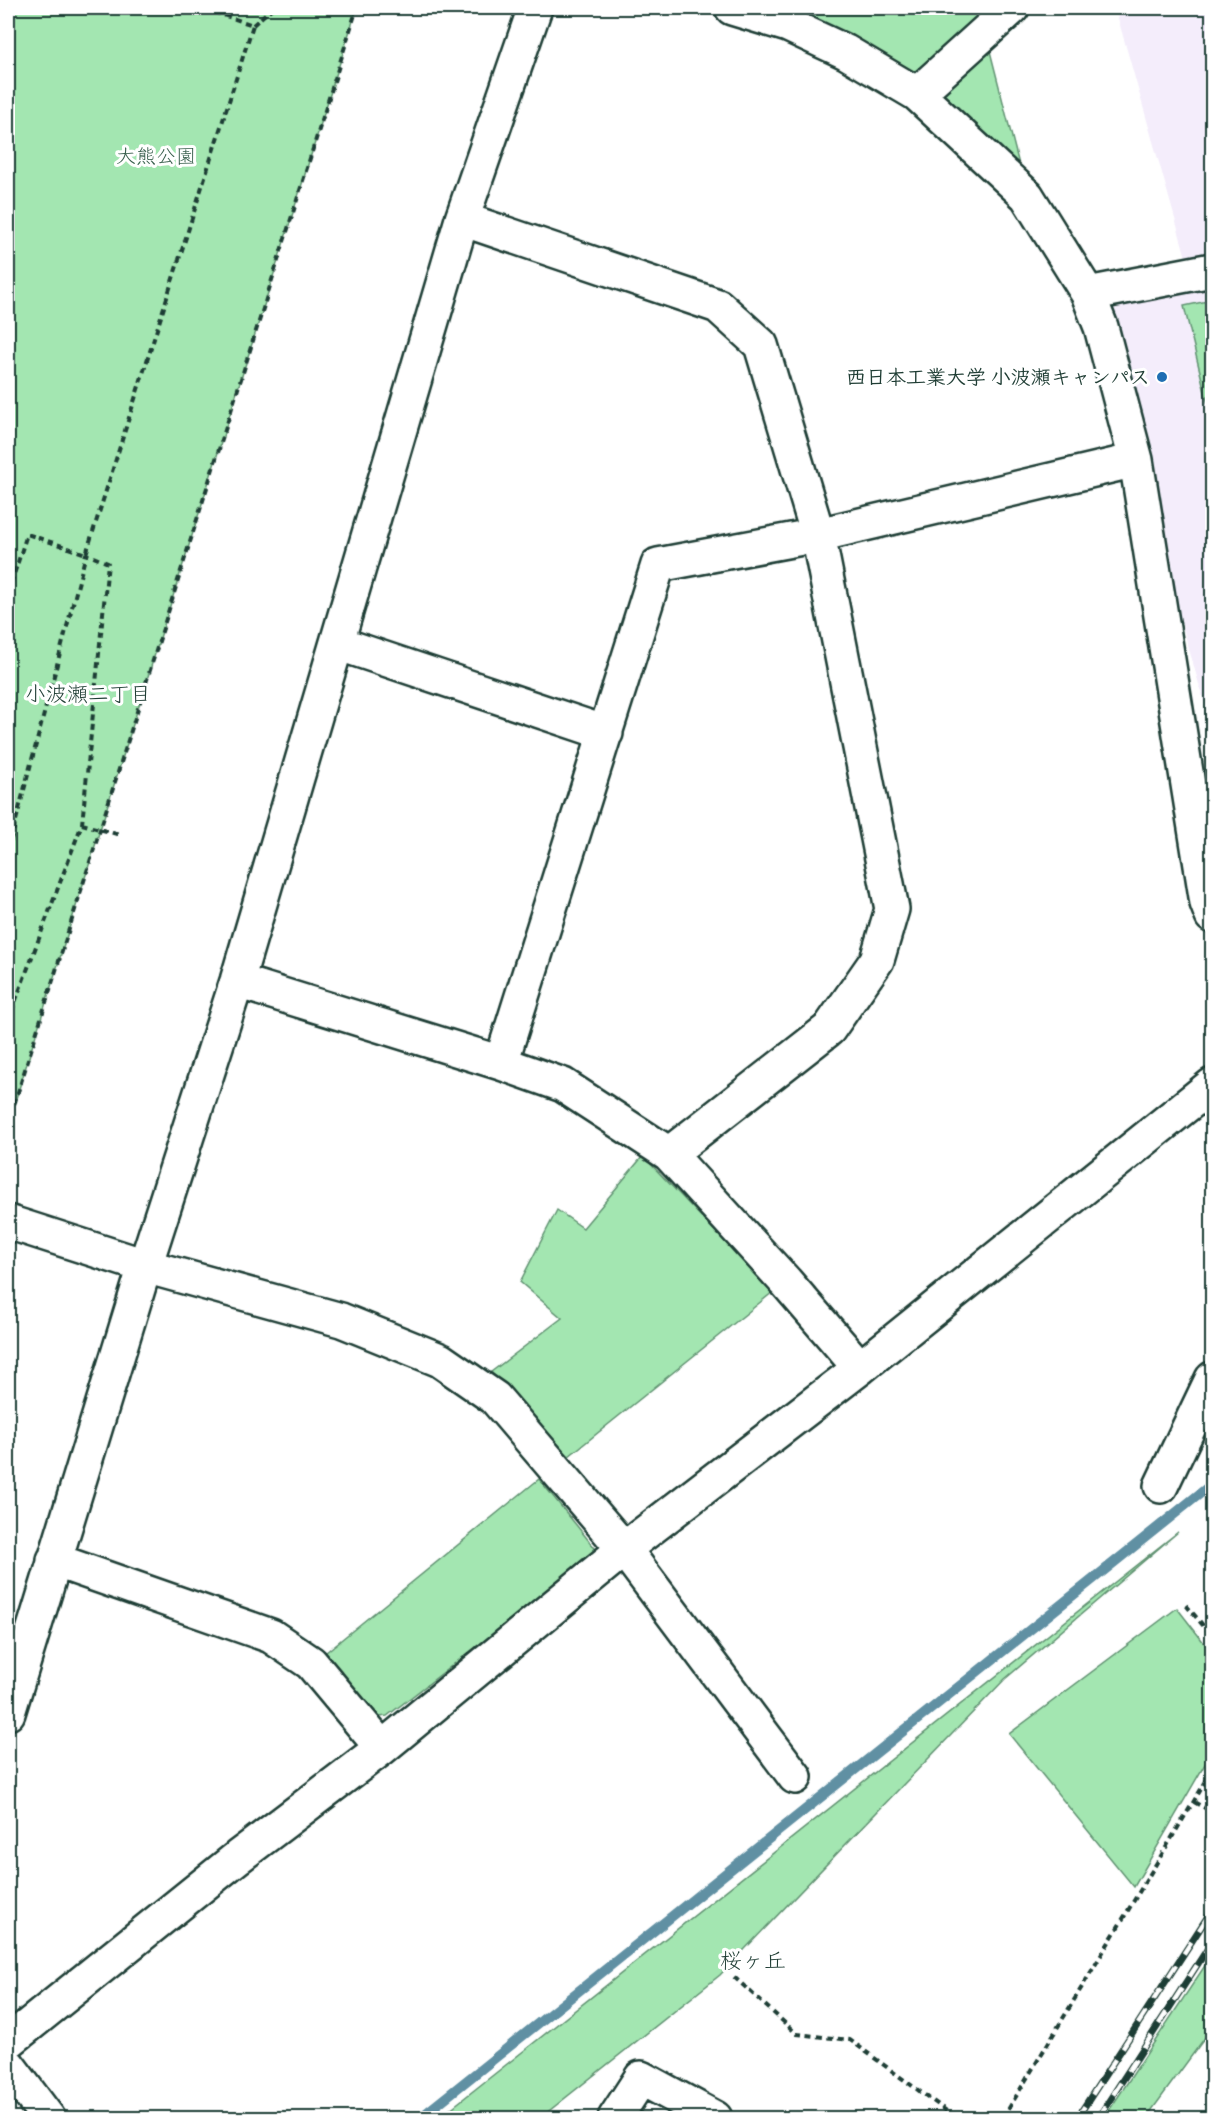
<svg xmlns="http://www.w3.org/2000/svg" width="1220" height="2126" font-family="'Gochi Hand','Klee One',sans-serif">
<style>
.built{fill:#f4edfb}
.green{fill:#a3e6b1;stroke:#619272;stroke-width:1.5}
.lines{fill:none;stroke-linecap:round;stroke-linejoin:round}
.stream{stroke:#6190a3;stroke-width:10}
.minor-casing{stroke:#1f3d34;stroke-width:38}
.path{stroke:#1f3d34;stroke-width:4;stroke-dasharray:6 4.5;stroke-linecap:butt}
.minor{stroke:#fff;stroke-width:33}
.rail-casing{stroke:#1f3d34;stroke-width:7}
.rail{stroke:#fff;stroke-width:4.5;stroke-dasharray:14;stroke-linecap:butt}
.poi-dot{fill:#1f6fb2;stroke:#fff;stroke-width:2}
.labels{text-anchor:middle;stroke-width:6;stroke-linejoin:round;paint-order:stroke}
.park-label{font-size:20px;fill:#395f4d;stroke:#fff}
.poi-label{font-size:20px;font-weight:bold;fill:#1f3d34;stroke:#fff;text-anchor:end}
.neighbourhood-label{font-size:21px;fill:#1f3d34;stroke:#fff}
.quarter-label{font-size:22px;fill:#1f3d34;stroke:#fff}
</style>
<rect width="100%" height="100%" fill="#fff"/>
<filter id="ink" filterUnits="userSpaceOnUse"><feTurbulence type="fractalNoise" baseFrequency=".0167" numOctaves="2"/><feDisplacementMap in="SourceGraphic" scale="12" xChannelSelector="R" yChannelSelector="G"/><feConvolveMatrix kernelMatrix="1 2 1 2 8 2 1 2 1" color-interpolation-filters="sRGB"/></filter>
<g filter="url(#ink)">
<path class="built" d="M 1115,8 L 1212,8 L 1212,730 L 1088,294 L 1191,275 Z"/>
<path class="green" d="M 8,8 L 357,8 L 8,1124 Z
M 807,8 L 979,8 L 1027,196 L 963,134 L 788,25 Z
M 1212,300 L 1212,421 L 1184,306 Z
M 643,1156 L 773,1292 L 569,1456 L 491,1372 L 562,1318 L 520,1282 L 557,1210 L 583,1228 Z
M 539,1479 L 598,1552 L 387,1716 L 372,1718 L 320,1657 Z
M 1178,1532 L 1005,1679 L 720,1975 L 540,2118 L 439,2118 Z
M 1177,1608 L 1212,1653 L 1212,1752 L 1134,1887 L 1009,1734 Z
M 1212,1955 L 1212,2028 L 1146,2118 L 1104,2118 Z"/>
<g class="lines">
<path class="stream" d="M 420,2118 L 1212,1484"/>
<g class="minor-casing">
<path id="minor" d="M 732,8 L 788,25 L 846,52 L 917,94 L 1027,196 L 1088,294 L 1101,327 L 1136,460 L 1207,903 L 1212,916
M 917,94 L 1012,8
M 462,219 L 718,306 L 761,345 L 818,535 L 892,909 L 877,960 L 829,1029 L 669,1154
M 1088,294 L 1212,270
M 337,643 L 606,733
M 237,981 L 501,1063 L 563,1085 L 669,1154 L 786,1282 L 860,1368
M 501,1063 L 658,565 L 818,535 L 1136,460
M 8,1222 L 145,1266 L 341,1320 L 440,1360 L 495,1398 L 624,1549 L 795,1777
M 1161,1486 L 1212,1379
M 54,1560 L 271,1636 L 311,1663 L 382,1748
M 8,1713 L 145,1266 L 237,981 L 462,219 L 535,8
M 8,2042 L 238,1857 L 382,1748 L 624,1549 L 860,1368 L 1212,1085
M 8,2065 L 48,2118
M 615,2118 L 641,2078 L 715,2118"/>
</g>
<path class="path" d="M 253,25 L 272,8
M 8,593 L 27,534 L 86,554 L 253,25 L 202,8
M 8,851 L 86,554 L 108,563 L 82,824
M 8,1021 L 82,824 L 120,835
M 8,1124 L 357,8
M 1186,1605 L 1212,1636
M 1194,1802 L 1212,1812
M 734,1977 L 797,2034 L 850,2040 L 956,2118
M 1003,2118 L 1212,1771"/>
<use href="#minor" class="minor"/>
<g class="rail-casing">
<path id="rail" d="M 1077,2118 L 1212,1910
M 1098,2118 L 1212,1942"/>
</g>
<use href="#rail" class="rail"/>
</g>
</g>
<circle class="poi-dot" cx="1162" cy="377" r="6"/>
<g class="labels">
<g class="park-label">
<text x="156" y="163">大熊公園</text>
</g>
<g class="poi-label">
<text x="1150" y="384">西日本工業大学 小波瀬キャンパス</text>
</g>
<g class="neighbourhood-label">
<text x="88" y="701">小波瀬二丁目</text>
</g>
<g class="quarter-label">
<text x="753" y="1968">桜ヶ丘</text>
</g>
</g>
<rect width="1220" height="2126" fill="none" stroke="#fff" stroke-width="30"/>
<rect x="15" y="15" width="1190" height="2096" fill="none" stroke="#1f3d34" stroke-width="2" filter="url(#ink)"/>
</svg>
